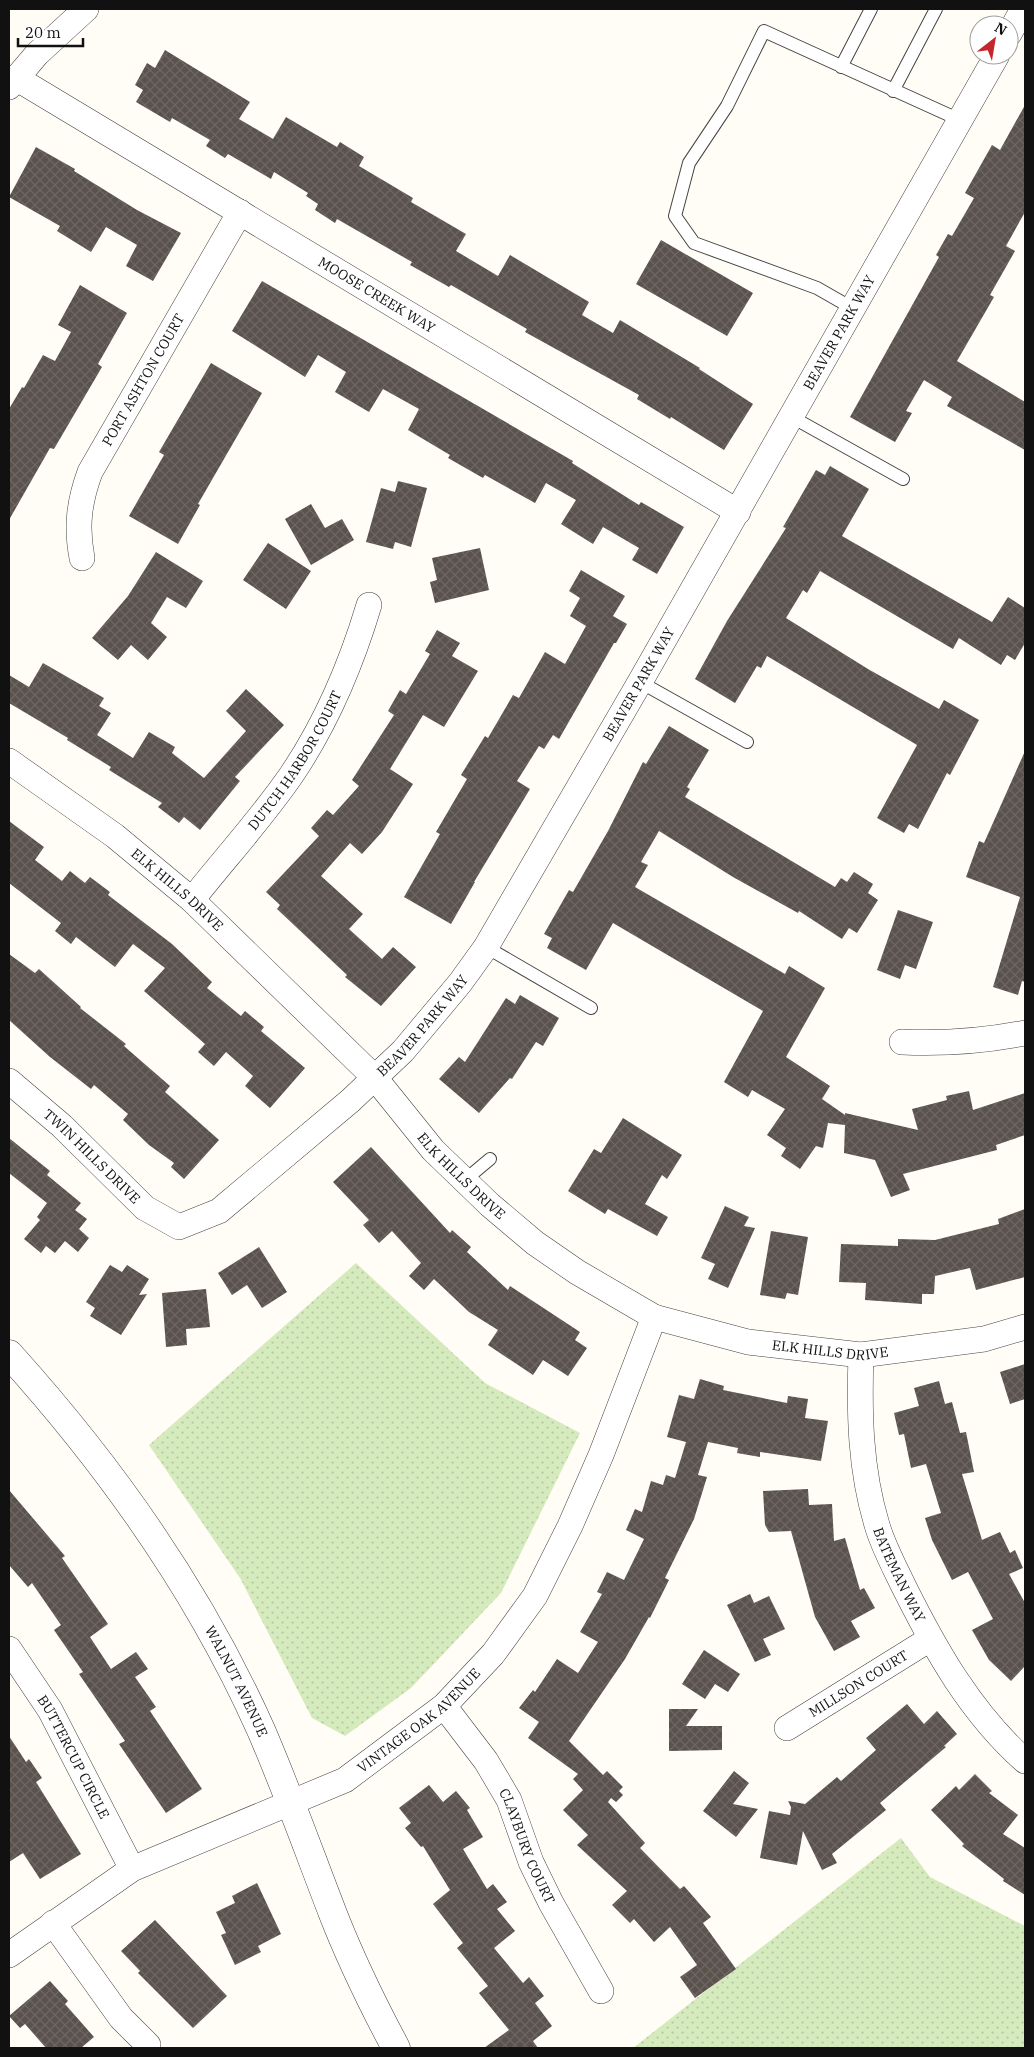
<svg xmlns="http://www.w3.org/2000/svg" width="1034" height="2057" font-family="'IBM Plex Serif',serif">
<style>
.grass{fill:url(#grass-dots)}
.building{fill:url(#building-cross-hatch)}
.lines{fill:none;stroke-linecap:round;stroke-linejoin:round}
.service-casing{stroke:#444;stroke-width:14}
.minor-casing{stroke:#444;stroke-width:26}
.tertiary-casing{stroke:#444;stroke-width:29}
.service{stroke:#fff;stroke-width:12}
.minor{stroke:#fff;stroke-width:25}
.tertiary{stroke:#fff;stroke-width:28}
.labels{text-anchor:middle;stroke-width:5;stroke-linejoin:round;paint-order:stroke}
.street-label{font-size:14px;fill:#111;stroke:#fff}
</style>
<defs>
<pattern id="grass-dots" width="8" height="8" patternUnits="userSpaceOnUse" patternTransform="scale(1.25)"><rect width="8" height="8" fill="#d5ebbd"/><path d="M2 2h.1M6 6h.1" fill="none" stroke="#b6c8a1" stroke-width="1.8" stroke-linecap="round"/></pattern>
<pattern id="building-cross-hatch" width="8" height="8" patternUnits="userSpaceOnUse" patternTransform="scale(1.25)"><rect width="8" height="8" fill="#5a524d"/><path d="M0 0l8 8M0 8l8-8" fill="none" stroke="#6d6662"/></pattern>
</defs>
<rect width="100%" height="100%" fill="#fffdf5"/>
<path class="grass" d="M 356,1263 L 485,1383 L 580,1433 L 501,1593 L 411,1688 L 345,1736 L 312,1718 L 240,1578 L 149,1445 Z
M 901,1838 L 930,1877 L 1025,1926 L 1025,2048 L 633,2048 Z"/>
<path class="building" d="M 165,50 L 250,102 L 239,119 L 273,139 L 286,117 L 337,147 L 340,142 L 364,157 L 359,166 L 413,198 L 411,202 L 466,234 L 456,251 L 498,276 L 510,255 L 589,302 L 582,315 L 613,333 L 620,320 L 700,368 L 699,369 L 753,404 L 724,450 L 671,417 L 670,419 L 637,399 L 639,395 L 525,332 L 527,329 L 451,285 L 449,287 L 410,265 L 412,262 L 337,219 L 335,223 L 315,210 L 318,204 L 306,196 L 308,193 L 274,172 L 271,179 L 228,154 L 225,158 L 206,146 L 210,140 L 172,118 L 170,122 L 136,102 L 143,90 L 135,85 L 147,63 L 155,68 Z
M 1025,105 L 1025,212 L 1006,246 L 1015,251 L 990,295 L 994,297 L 957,361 L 1025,402 L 1025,450 L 947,406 L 952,397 L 924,380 L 906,411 L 912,413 L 895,442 L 850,417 L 939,257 L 936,255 L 948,234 L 952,236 L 974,198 L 965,193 L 992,145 L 1000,150 Z
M 36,147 L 75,169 L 74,171 L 137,210 L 181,233 L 153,281 L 126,266 L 137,245 L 106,227 L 91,252 L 57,231 L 60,226 L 9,197 Z
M 661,240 L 753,293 L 727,336 L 636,284 Z
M 262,281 L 573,461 L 572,463 L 639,505 L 641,502 L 684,527 L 657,574 L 632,560 L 639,548 L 603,527 L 593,544 L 561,524 L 576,500 L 546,483 L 535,503 L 485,475 L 483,478 L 448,458 L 450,455 L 408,430 L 419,409 L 383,389 L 369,412 L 335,392 L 346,372 L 318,355 L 305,377 L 232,331 Z
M 80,285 L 127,313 L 98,364 L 102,367 L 54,449 L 50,448 L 9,520 L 9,409 L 22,387 L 24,388 L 43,355 L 55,361 L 71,332 L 58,325 Z
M 211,363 L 262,393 L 198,504 L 200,505 L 178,544 L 129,516 L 164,455 L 159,452 Z
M 830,466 L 869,489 L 842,536 L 992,622 L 1008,597 L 1025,608 L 1025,643 L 1015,660 L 1007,655 L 1001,665 L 959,638 L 953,649 L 820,571 L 807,593 L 803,590 L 786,618 L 868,669 L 939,709 L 944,700 L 979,720 L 950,775 L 947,773 L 918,829 L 909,824 L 904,833 L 877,818 L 917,745 L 767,656 L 761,668 L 757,666 L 735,703 L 695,679 L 727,621 L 786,528 L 783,527 L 816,470 L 825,475 Z
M 398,481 L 427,488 L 411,547 L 395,542 L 393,549 L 366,542 L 381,488 L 395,492 Z
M 311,504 L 325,528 L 342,519 L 354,540 L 311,565 L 285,519 Z
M 268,543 L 311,571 L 286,609 L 243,580 Z
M 480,548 L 489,590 L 435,603 L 430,582 L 437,580 L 432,558 Z
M 156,552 L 203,581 L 186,608 L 167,597 L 151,623 L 167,637 L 148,660 L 131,645 L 118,660 L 92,638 L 128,596 Z
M 581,570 L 625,596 L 613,616 L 627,624 L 616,643 L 614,643 L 559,739 L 553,735 L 544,749 L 539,746 L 517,781 L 530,789 L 474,882 L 475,882 L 451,924 L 404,897 L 440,834 L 436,832 L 467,779 L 461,775 L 485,736 L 488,738 L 513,695 L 519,698 L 545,652 L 565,664 L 586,626 L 570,616 L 580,598 L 569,591 Z
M 437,630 L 460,643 L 452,656 L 478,671 L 444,727 L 423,715 L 390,769 L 413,784 L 382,832 L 362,854 L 350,843 L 321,876 L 363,914 L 349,929 L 382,959 L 393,947 L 416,967 L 381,1006 L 345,977 L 347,975 L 277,909 L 280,905 L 266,892 L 319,836 L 311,828 L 327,810 L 333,815 L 359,786 L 352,780 L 394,715 L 388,711 L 400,690 L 406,694 L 430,654 L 425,651 Z
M 43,663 L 104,698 L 99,706 L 111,713 L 97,735 L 133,758 L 149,732 L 175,747 L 172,753 L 204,778 L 246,731 L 226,711 L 246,689 L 284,725 L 235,777 L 240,781 L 200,830 L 184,817 L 179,823 L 158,807 L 162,803 L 109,770 L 111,767 L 67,740 L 68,738 L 9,703 L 9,675 L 29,687 Z
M 669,726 L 709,750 L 687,787 L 690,789 L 685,797 L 835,887 L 841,878 L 847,882 L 854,872 L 873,884 L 868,893 L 878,900 L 857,933 L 849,928 L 842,939 L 799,911 L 798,913 L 733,877 L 659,831 L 641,862 L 648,865 L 635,887 L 785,974 L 789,966 L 825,988 L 786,1057 L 830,1086 L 822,1099 L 845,1115 L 845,1113 L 918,1130 L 912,1109 L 947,1100 L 946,1096 L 969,1091 L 973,1110 L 1025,1093 L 1025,1135 L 996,1145 L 997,1150 L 903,1174 L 910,1190 L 891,1197 L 875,1160 L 844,1153 L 845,1125 L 828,1123 L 823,1148 L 816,1146 L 800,1169 L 781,1156 L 786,1148 L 767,1135 L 785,1109 L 752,1090 L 748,1097 L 724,1082 L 763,1011 L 613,923 L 586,970 L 547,948 L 552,938 L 544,934 L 569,890 L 573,892 L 608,831 L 643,762 L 646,764 Z
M 1025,751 L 1025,982 L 1022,981 L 1018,995 L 993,987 L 1020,897 L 966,877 L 979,841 L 984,843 Z
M 9,821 L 44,847 L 35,860 L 62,881 L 70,871 L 85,883 L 90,877 L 110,892 L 108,895 L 172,944 L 212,982 L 207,988 L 241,1016 L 245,1011 L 264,1027 L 261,1031 L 305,1068 L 270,1108 L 245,1086 L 253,1076 L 226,1052 L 214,1066 L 198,1052 L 205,1044 L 144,991 L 165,968 L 133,944 L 115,967 L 76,937 L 71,944 L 55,931 L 61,923 L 9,883 Z
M 898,910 L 933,922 L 916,969 L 905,965 L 900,979 L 877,970 Z
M 9,954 L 35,973 L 39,969 L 81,1007 L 80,1008 L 126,1044 L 124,1046 L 170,1086 L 165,1092 L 219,1140 L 184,1179 L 171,1167 L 174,1163 L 149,1145 L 123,1120 L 128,1114 L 94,1085 L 91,1089 L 50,1057 L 9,1020 Z
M 520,995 L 559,1018 L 543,1046 L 536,1042 L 512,1079 L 510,1078 L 479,1113 L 439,1079 L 459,1057 L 465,1062 L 506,998 L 515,1004 Z
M 623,1118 L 682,1155 L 667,1179 L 662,1175 L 645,1204 L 668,1217 L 657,1236 L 608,1209 L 605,1214 L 568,1191 L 594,1149 L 601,1153 Z
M 9,1138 L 50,1171 L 47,1175 L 81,1203 L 75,1210 L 87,1219 L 79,1229 L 89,1238 L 78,1252 L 65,1241 L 55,1253 L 46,1246 L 41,1253 L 24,1239 L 40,1220 L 37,1217 L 47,1203 L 9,1173 Z
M 371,1147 L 450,1233 L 452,1230 L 471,1247 L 467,1252 L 508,1290 L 510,1286 L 580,1332 L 575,1340 L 587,1348 L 568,1376 L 543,1360 L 533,1375 L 488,1345 L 498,1330 L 469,1312 L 434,1279 L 424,1290 L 409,1276 L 421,1263 L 392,1231 L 379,1243 L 363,1225 L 369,1220 L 333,1182 Z
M 725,1206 L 749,1217 L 744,1226 L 755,1228 L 728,1288 L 708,1279 L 715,1264 L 701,1258 Z
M 1025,1209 L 1025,1277 L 976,1290 L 970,1268 L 935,1276 L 934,1294 L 922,1294 L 922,1304 L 865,1300 L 866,1283 L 839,1282 L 841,1244 L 898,1246 L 898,1239 L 935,1240 L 999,1224 L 998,1219 Z
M 771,1231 L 808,1237 L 798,1295 L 787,1293 L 785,1299 L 760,1295 Z
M 259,1247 L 287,1292 L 262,1308 L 247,1285 L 232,1295 L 218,1273 Z
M 110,1265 L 122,1272 L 127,1265 L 149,1279 L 139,1295 L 147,1294 L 121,1335 L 90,1316 L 95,1308 L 86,1302 Z
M 206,1289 L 210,1327 L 186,1329 L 187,1345 L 166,1347 L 162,1293 Z
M 1025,1364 L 1025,1399 L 1010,1404 L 1000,1372 Z
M 700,1379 L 724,1386 L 723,1390 L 787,1403 L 788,1396 L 808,1399 L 805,1418 L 828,1421 L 821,1461 L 760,1452 L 760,1457 L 737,1453 L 738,1448 L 708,1442 L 698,1475 L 707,1477 L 694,1519 L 665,1578 L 669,1580 L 650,1618 L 649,1617 L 625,1659 L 569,1741 L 603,1775 L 607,1771 L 623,1787 L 619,1791 L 623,1795 L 616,1802 L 611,1798 L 608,1802 L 645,1843 L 640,1848 L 680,1889 L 684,1886 L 711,1917 L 703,1923 L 736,1969 L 695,1998 L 680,1977 L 697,1965 L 670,1927 L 654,1942 L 634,1919 L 630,1923 L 612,1905 L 627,1891 L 577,1845 L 588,1835 L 563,1810 L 583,1790 L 573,1779 L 578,1774 L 528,1738 L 539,1722 L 519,1708 L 533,1690 L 535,1692 L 557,1659 L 578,1673 L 598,1642 L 580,1632 L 602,1594 L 597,1592 L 607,1572 L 624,1580 L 644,1539 L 626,1530 L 635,1509 L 642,1512 L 651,1481 L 663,1485 L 666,1475 L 675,1478 L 686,1442 L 667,1437 L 679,1395 L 694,1399 Z
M 939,1381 L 945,1404 L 952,1402 L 960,1433 L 966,1432 L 974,1472 L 962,1474 L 982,1540 L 1000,1532 L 1010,1553 L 1015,1550 L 1023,1568 L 1009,1574 L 1025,1603 L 1025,1666 L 1011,1681 L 989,1660 L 972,1630 L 993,1619 L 968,1572 L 952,1580 L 932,1540 L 925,1518 L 941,1513 L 926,1464 L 911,1468 L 904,1434 L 899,1435 L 894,1413 L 919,1406 L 914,1388 Z
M 808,1489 L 809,1505 L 832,1504 L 834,1541 L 845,1538 L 860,1590 L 864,1588 L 875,1608 L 851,1621 L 860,1637 L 834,1651 L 815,1617 L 791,1531 L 769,1532 L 765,1525 L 763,1491 Z
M 9,1490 L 65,1556 L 62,1558 L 108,1624 L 90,1637 L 111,1669 L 136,1652 L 148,1669 L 135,1677 L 156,1707 L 150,1711 L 202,1789 L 166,1813 L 119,1744 L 125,1741 L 79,1674 L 83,1672 L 54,1630 L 61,1625 L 32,1583 L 28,1587 L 9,1565 Z
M 750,1594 L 754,1603 L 769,1596 L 785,1629 L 763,1639 L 771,1655 L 755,1662 L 727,1605 Z
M 704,1650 L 740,1674 L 728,1692 L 715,1684 L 705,1699 L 682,1684 Z
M 907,1704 L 924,1724 L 937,1711 L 957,1734 L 944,1746 L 946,1747 L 880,1803 L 886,1810 L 832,1854 L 837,1863 L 822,1870 L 803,1831 L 797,1865 L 760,1858 L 769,1811 L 790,1815 L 791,1807 L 788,1801 L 805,1804 L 837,1777 L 841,1781 L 876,1750 L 866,1738 Z
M 669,1709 L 698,1709 L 686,1726 L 722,1726 L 722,1750 L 669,1751 Z
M 9,1736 L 26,1762 L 29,1759 L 42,1778 L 36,1782 L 81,1854 L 40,1879 L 23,1853 L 9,1862 Z
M 734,1771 L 749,1783 L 733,1804 L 758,1809 L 736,1837 L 703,1811 Z
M 975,1774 L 992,1791 L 989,1793 L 1018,1815 L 1003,1834 L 1025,1848 L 1025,1895 L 1003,1881 L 1004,1879 L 962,1846 L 964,1844 L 931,1810 L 956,1786 L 959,1790 Z
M 429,1785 L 443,1802 L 456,1791 L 470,1808 L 467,1810 L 483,1837 L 463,1849 L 487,1889 L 493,1884 L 507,1902 L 497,1909 L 515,1931 L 494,1948 L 523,1983 L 529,1977 L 544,1996 L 535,2003 L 552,2026 L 533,2041 L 538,2048 L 484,2048 L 509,2030 L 479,1993 L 488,1986 L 457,1948 L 463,1943 L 433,1904 L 450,1890 L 423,1846 L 421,1847 L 405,1828 L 411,1823 L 399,1808 Z
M 257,1883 L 281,1934 L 258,1946 L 261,1952 L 235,1965 L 221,1935 L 226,1933 L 216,1912 L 235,1903 L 232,1896 Z
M 155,1920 L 227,1996 L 193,2028 L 138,1973 L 140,1971 L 121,1951 Z
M 50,1981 L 68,2001 L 65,2004 L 94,2037 L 81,2048 L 46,2048 L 25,2024 L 20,2028 L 9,2016 Z"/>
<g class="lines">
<g class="service-casing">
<path id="service" d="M 841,67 L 871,9
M 893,91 L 936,9
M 852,308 L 817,288 L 694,243 L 675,216 L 689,163 L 727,106 L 764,31 L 960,120
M 790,416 L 903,479
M 640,682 L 747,742
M 486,947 L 591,1008
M 465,1180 L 490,1159"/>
</g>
<g class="minor-casing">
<g id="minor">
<path d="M 1009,34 L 1023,9"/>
<path id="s1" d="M 16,78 L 738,512"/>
<path d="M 9,87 L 37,54 L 86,9"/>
<path id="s2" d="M 82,558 C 76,527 79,502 90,472 L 240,212"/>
<path id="s3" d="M 9,761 L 115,836 L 192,900 L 375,1078 L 433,1150 L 490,1205 L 535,1243 L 577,1272 L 654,1317 L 748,1342 L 861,1355 L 984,1339 L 1025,1327"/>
<path id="s4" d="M 192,900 C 225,858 262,818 292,774 C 327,722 351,665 369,605"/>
<path d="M 902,1042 C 944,1044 984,1041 1025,1033"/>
<path id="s5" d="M 9,1081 L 62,1126 L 145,1208 L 179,1227 L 219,1211 L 350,1101 L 403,1051 L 460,983 L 486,947 L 640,682 L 997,55"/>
<path id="s6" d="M 861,1355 C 859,1413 860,1469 877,1525 C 883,1546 895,1568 904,1587 C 936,1651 971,1713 1025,1761"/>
<path id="s7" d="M 9,1649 L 50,1710 L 132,1869"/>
<path id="s8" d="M 444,1706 L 486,1761 L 509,1800 L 531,1862 L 551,1903 L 601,1991"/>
<path id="s9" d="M 787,1728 L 930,1639"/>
<path d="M 53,1923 L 121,2018 L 148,2045"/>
<path id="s10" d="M 9,1955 L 132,1869 L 345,1780 L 444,1706 L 493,1654 L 535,1596 L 570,1526 L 601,1455 L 654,1317"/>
</g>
</g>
<g class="tertiary-casing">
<g id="tertiary">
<path id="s11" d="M 9,1354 C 111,1467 199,1591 261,1730 C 287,1790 309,1852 333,1914 C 351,1960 373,2005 396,2048"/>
</g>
</g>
<use href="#service" class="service"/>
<use href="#minor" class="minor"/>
<use href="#tertiary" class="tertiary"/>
</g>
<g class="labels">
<g class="street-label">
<text dy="5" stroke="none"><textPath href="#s1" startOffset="421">MOOSE CREEK WAY</textPath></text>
<text dy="5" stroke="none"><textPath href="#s5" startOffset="1354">BEAVER PARK WAY</textPath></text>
<text dy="5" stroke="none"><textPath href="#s2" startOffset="194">PORT ASHTON COURT</textPath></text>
<text dy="5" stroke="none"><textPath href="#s5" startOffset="949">BEAVER PARK WAY</textPath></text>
<text dy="5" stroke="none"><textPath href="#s4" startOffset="174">DUTCH HARBOR COURT</textPath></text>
<text dy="5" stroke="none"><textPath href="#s3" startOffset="212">ELK HILLS DRIVE</textPath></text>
<text dy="5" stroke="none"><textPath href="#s5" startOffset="544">BEAVER PARK WAY</textPath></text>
<text dy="5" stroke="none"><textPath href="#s5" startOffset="112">TWIN HILLS DRIVE</textPath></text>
<text dy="5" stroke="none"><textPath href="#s3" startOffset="616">ELK HILLS DRIVE</textPath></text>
<text dy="5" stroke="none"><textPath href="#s3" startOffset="1036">ELK HILLS DRIVE</textPath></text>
<text dy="5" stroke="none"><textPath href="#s6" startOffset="226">BATEMAN WAY</textPath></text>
<text dy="5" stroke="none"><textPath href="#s11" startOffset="400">WALNUT AVENUE</textPath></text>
<text dy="5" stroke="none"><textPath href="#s9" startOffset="84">MILLSON COURT</textPath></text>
<text dy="5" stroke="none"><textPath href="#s10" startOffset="476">VINTAGE OAK AVENUE</textPath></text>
<text dy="5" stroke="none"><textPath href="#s7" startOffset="126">BUTTERCUP CIRCLE</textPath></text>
<text dy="5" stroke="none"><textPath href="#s8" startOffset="164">CLAYBURY COURT</textPath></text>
</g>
</g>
<rect width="1034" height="2057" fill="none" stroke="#111111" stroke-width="20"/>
<g transform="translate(994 40) rotate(31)"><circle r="24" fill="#ffffff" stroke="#a0a0a0"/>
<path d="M0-4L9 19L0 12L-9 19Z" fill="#c4262e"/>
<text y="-8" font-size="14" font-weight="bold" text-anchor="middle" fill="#111111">N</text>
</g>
<path d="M18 38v8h65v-8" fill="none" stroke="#111111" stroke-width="2.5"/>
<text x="25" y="38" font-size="15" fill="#111111" stroke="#ffffff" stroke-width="4" paint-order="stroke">20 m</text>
</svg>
